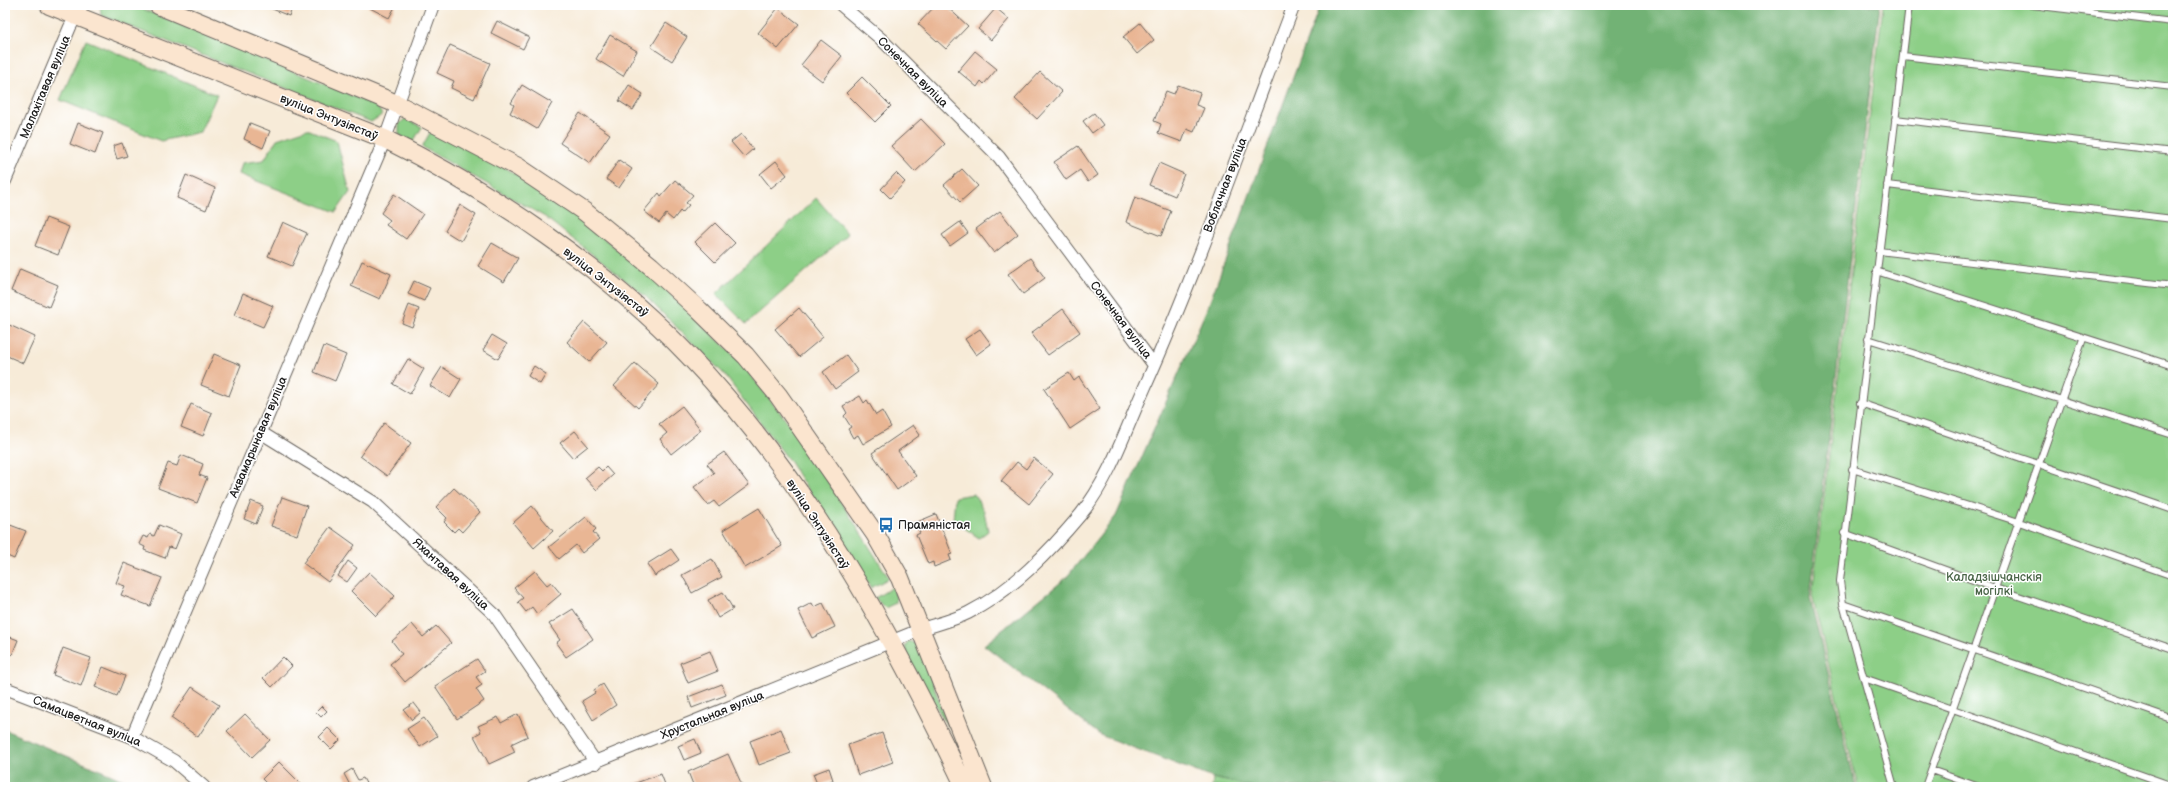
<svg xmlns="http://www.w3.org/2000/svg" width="2178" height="792" font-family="'Balsamiq Sans',sans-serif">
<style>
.green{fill:#8dcf87;stroke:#547652}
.forest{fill:#72b274;stroke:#476748}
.building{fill:#e9b694}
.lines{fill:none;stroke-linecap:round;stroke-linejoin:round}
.lane-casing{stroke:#69645e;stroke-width:8}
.street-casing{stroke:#69645e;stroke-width:14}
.secondary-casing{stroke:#69645e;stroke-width:20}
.lane{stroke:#fff;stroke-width:6}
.street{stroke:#fff;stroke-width:12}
.secondary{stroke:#fbe5cf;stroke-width:18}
.labels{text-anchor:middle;stroke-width:3;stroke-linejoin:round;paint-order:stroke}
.street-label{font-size:12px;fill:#1c1c1c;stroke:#fff}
.poi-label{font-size:12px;fill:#1c1c1c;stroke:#fff;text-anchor:start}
.park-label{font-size:12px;fill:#496447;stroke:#fff}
</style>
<rect width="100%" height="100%" fill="#fff"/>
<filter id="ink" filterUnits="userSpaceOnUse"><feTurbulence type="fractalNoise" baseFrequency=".025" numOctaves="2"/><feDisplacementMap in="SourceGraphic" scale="8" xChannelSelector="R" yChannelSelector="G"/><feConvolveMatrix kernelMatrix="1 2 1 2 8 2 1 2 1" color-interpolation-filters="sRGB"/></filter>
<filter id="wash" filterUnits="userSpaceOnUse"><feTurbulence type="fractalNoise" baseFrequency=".012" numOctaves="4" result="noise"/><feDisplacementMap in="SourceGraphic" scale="16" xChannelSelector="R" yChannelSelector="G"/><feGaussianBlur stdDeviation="0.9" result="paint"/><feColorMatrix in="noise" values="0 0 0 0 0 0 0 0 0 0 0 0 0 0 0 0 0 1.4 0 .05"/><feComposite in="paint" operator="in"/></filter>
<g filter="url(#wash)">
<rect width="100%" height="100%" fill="#f7ebd8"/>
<path class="green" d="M 100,5 L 133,5 L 377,106 L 382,115 L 371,122 L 101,15 Z
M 1883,5 L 2173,5 L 2173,787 L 1858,787 L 1812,596 Z
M 86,40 L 217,95 L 200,132 L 161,141 L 60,100 Z
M 405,119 L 422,127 L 413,142 L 399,135 L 399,124 Z
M 307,129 L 337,141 L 350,192 L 336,212 L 239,174 L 242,163 L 264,160 L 277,139 Z
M 432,129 L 501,165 L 556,200 L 657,281 L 738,359 L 802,440 L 889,578 L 871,588 L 788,459 L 724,374 L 645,296 L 545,217 L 422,147 Z
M 816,198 L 848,234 L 746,324 L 716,294 Z
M 974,494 L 984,511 L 988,531 L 979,538 L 953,520 L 955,497 Z
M 893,587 L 896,597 L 896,603 L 885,608 L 875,598 Z
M 908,641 L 917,644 L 923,654 L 948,727 L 907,657 L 905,646 Z
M 1213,778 L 1254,787 L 1212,787 Z"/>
<path class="forest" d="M 1320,5 L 1880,5 L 1810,598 L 1856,787 L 1254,787 L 1213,778 L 1100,735 L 984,645 L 1066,578 L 1116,516 L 1209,304 Z
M 5,730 L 140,787 L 5,787 Z"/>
<g id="blocks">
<path class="building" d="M 263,5 L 293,5 L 289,16 Z
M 369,5 L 396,5 L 389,18 L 368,7 Z
M 936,5 L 945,5 L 968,26 L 946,49 L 918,24 Z
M 778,8 L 799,24 L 778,49 L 758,33 Z
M 996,8 L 1009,19 L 991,40 L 978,29 Z
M 497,21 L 529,37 L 523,49 L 491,33 Z
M 666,23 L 687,37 L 672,61 L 651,47 Z
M 1140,23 L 1154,40 L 1137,54 L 1123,37 Z
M 610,35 L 637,51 L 623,76 L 596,59 Z
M 821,40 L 842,56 L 822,81 L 801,65 Z
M 450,45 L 490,63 L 474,99 L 451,88 L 454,81 L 437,73 Z
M 975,51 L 997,69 L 984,84 L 981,81 L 977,87 L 958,71 Z
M 1040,72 L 1062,92 L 1037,119 L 1015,99 Z
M 862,77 L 891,106 L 875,122 L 846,93 Z
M 522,85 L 552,103 L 537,129 L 510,113 L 514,105 L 511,103 Z
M 629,85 L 643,94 L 633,110 L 619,101 Z
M 1178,85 L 1200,93 L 1196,105 L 1204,108 L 1194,132 L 1187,129 L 1182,142 L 1158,133 L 1161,124 L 1154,121 L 1166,91 L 1174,94 Z
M 580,113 L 610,134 L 590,163 L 560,143 Z
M 1094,113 L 1103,125 L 1092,133 L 1083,121 Z
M 921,119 L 945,144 L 915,172 L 891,146 Z
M 78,123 L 103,133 L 95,154 L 70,144 Z
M 250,123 L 270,131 L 263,148 L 244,139 Z
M 741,134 L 753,149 L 744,157 L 731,142 Z
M 122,143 L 127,156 L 117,159 L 113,146 Z
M 1078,146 L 1098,175 L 1088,182 L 1080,170 L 1066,180 L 1054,162 Z
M 619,160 L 632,169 L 619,188 L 606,179 Z
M 776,161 L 787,175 L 771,188 L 760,174 Z
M 1159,163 L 1184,174 L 1175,196 L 1149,185 Z
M 962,169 L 978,186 L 960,202 L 944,185 Z
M 896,173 L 905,182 L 890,198 L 881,189 Z
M 186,175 L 215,188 L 206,210 L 177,198 Z
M 675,180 L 693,195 L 686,203 L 689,205 L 682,213 L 680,211 L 673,220 L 666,214 L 659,223 L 644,211 L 659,193 L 661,196 Z
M 394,194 L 423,214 L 406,239 L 386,225 L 390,220 L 381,213 Z
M 1135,197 L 1171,211 L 1161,236 L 1126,222 Z
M 460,205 L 476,215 L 461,241 L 445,231 Z
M 1000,211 L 1018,234 L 994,253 L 976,229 Z
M 46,218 L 69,227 L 58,255 L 35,246 Z
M 283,222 L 307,233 L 292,266 L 268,256 Z
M 960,222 L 968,233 L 950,246 L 942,235 Z
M 715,223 L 735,243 L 715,262 L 695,242 Z
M 492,243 L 518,258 L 504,282 L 478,266 Z
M 1030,258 L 1045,278 L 1023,294 L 1008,274 Z
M 362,261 L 391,274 L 380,299 L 351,286 Z
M 20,269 L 58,285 L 49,307 L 11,291 Z
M 414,281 L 430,288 L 424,301 L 408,294 Z
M 243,293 L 273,306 L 263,327 L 234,315 Z
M 409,305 L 419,309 L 412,327 L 402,323 Z
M 799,308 L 823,337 L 799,357 L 775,329 Z
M 1063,309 L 1080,332 L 1048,355 L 1031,333 Z
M 584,322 L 607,342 L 589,362 L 567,342 Z
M 5,323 L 35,337 L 23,363 L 5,355 Z
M 980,329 L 991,344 L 976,355 L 965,339 Z
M 492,335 L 507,344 L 498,359 L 483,350 Z
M 324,346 L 346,355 L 335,381 L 314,372 Z
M 214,354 L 241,365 L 229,396 L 201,385 Z
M 846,355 L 858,372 L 835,389 L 823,372 Z
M 408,359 L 424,369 L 410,394 L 393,384 Z
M 635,363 L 659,384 L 638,408 L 614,386 Z
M 534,366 L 546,374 L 540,384 L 528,376 Z
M 442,367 L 461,379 L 450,398 L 430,386 Z
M 1069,373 L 1074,381 L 1079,377 L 1100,409 L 1070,429 L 1044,389 Z
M 860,396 L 864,403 L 867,400 L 876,415 L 882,411 L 891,427 L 863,444 L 858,435 L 853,438 L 848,429 L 851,427 L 844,416 L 847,413 L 843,406 Z
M 191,404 L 212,413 L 203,436 L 181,427 Z
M 682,406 L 701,430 L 671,454 L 660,439 L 667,433 L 659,424 Z
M 384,423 L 411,443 L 387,476 L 360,456 Z
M 913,425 L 920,435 L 898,451 L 916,476 L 897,490 L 872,453 Z
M 575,431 L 588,446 L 573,458 L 560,443 Z
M 724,452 L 749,485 L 719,507 L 714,501 L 708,505 L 694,487 L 714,473 L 707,464 Z
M 181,455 L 203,464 L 199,475 L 207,478 L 197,503 L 158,488 L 168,463 L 177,466 Z
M 1034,458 L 1053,474 L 1029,504 L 1001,481 L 1017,462 L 1026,469 Z
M 598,467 L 602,471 L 606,467 L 613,475 L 596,490 L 585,478 Z
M 454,488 L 480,512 L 462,532 L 458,528 L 454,532 L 444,522 L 447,518 L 436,507 Z
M 282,497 L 307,506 L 297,535 L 271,526 Z
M 251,501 L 263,506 L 256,524 L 244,519 Z
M 532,506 L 553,531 L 534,548 L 513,523 Z
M 759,508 L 782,546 L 745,568 L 723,530 Z
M 936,514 L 952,554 L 949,555 L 951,560 L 934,567 L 933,562 L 928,564 L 916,535 L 920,533 L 915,523 Z
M 586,517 L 596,529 L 593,532 L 599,539 L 582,553 L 576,545 L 559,559 L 549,547 Z
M 5,523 L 26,531 L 14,559 L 5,555 Z
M 159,525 L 181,534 L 175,549 L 169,547 L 165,558 L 144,550 L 145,547 L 139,544 L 143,536 L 148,538 L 150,534 L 154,536 Z
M 330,527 L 355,545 L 328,582 L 303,563 Z
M 671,549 L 679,560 L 655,576 L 647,564 Z
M 712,559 L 722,577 L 692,593 L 682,575 Z
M 348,561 L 357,568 L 347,582 L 338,576 Z
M 124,563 L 162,578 L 150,606 L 121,595 L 125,586 L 116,583 Z
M 535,571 L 547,585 L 551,582 L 561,594 L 537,614 L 532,607 L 526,612 L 518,602 L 523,598 L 514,588 Z
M 369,572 L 395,596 L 376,616 L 351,591 Z
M 723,592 L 733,609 L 718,618 L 708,600 Z
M 812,603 L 814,607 L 823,603 L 835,627 L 812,638 L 798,610 Z
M 573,609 L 593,639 L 566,657 L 556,643 L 560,640 L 549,624 Z
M 412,624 L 423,637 L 436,626 L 451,643 L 405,682 L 390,664 L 402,654 L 392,641 Z
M 5,635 L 18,640 L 12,655 L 5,652 Z
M 63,648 L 91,658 L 81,686 L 53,675 Z
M 710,651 L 718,671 L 688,683 L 680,663 Z
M 283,657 L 292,666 L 272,687 L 263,678 Z
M 477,659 L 485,671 L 476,677 L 482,685 L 476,689 L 484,701 L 457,719 L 435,686 Z
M 103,667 L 125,676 L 117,696 L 95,687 Z
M 603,684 L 616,705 L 593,720 L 582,701 L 595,693 L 594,690 Z
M 722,684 L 726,695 L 692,708 L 688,697 Z
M 192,687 L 219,705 L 198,737 L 171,718 Z
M 414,703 L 421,712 L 412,720 L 404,710 Z
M 322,706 L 327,711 L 321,717 L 316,712 Z
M 245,714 L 270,740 L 252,757 L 227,731 Z
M 518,714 L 528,736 L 511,744 L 515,752 L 489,764 L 474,736 L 481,732 L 478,726 L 498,717 L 501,723 Z
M 424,718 L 437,736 L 420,747 L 407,729 Z
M 328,728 L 340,740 L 331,749 L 319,737 Z
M 781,729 L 791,753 L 759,765 L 750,741 Z
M 882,733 L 893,762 L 858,775 L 848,745 Z
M 695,739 L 701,753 L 684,760 L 678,746 Z
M 728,754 L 742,785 L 738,787 L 694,787 L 688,772 Z
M 279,762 L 300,783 L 295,787 L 270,787 L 262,779 Z
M 829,768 L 833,780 L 818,786 L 813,774 Z
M 352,769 L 358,780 L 363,778 L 368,787 L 351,787 L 344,774 Z
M 661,774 L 666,787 L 634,787 L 633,784 Z"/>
</g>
</g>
<g filter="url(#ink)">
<use href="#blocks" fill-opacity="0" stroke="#69645e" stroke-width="1"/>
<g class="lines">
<g class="lane-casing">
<path id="lane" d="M 2032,5 L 2173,22
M 1903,56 L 2173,87
M 1895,119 L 2173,152
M 1887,185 L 2173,219
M 1879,251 L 2173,286
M 1876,271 L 2173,366
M 1868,339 L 2173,435
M 1860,403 L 2173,510
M 1852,469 L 2019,522 L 2173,576
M 1844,533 L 1995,588 L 2173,649
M 1843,604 L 2173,719
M 1864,678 L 2173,786
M 1931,770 L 1979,787
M 1894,787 L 1843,604 L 1840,581 L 1909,5
M 1925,787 L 2083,339"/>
</g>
<g class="street-casing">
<path id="street" d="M 841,5 L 881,39 L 999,157 L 1154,365
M 5,181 L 70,27 L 82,5
M 260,432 L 373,502 L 494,614 L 596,763
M 5,688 L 132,737 L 174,761 L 204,787
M 132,737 L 385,139 L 433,5
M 533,787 L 922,629 C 937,624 954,620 968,613 C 1012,591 1050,551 1081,514 C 1110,478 1125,431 1144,389 C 1200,264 1245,133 1294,5"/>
</g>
<g class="secondary-casing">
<path id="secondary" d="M 49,5 L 385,139 C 490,190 608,271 689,356 C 807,479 892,634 965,787
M 158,5 L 397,104 L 518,167 L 585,212 L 651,266 L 699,310 L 746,356 L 778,395 L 875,534 L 900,578 L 983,787"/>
</g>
<use href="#lane" class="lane"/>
<use href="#street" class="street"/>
<use href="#secondary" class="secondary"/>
</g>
</g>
<defs>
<g id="bus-bare" transform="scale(1.2)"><path d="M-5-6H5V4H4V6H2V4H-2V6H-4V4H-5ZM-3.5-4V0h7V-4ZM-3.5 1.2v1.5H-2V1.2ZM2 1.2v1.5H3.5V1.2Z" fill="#1f6fb2" stroke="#fff" stroke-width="2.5" paint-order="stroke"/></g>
</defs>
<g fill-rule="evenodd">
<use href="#bus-bare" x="886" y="525"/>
</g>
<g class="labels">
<g class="street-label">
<text transform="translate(913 72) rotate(45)" y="4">Сонечная вуліца</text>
<text transform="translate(45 87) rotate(-67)" y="4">Малахітавая вуліца</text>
<text transform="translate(329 117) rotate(22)" y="4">вуліца Энтузіястаў</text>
<text transform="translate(1225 185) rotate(-69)" y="4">Воблачная вуліца</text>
<text transform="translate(606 282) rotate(38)" y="4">вуліца Энтузіястаў</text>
<text transform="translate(1121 320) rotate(53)" y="4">Сонечная вуліца</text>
<text transform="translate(258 437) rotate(-67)" y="4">Аквамарынавая вуліца</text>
<text transform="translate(818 524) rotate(57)" y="4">вуліца Энтузіястаў</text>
<text transform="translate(451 574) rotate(43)" y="4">Яхантавая вуліца</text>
<text transform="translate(712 715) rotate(-22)" y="4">Хрустальная вуліца</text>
<text transform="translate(87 721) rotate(22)" y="4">Самацветная вуліца</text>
</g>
<g class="poi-label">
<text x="898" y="529">Прамяністая</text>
</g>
<g class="park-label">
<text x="1994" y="581">Каладзішчанскія<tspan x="1994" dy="14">могілкі</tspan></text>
</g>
</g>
<rect width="2178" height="792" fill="none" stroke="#fff" stroke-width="20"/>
</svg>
